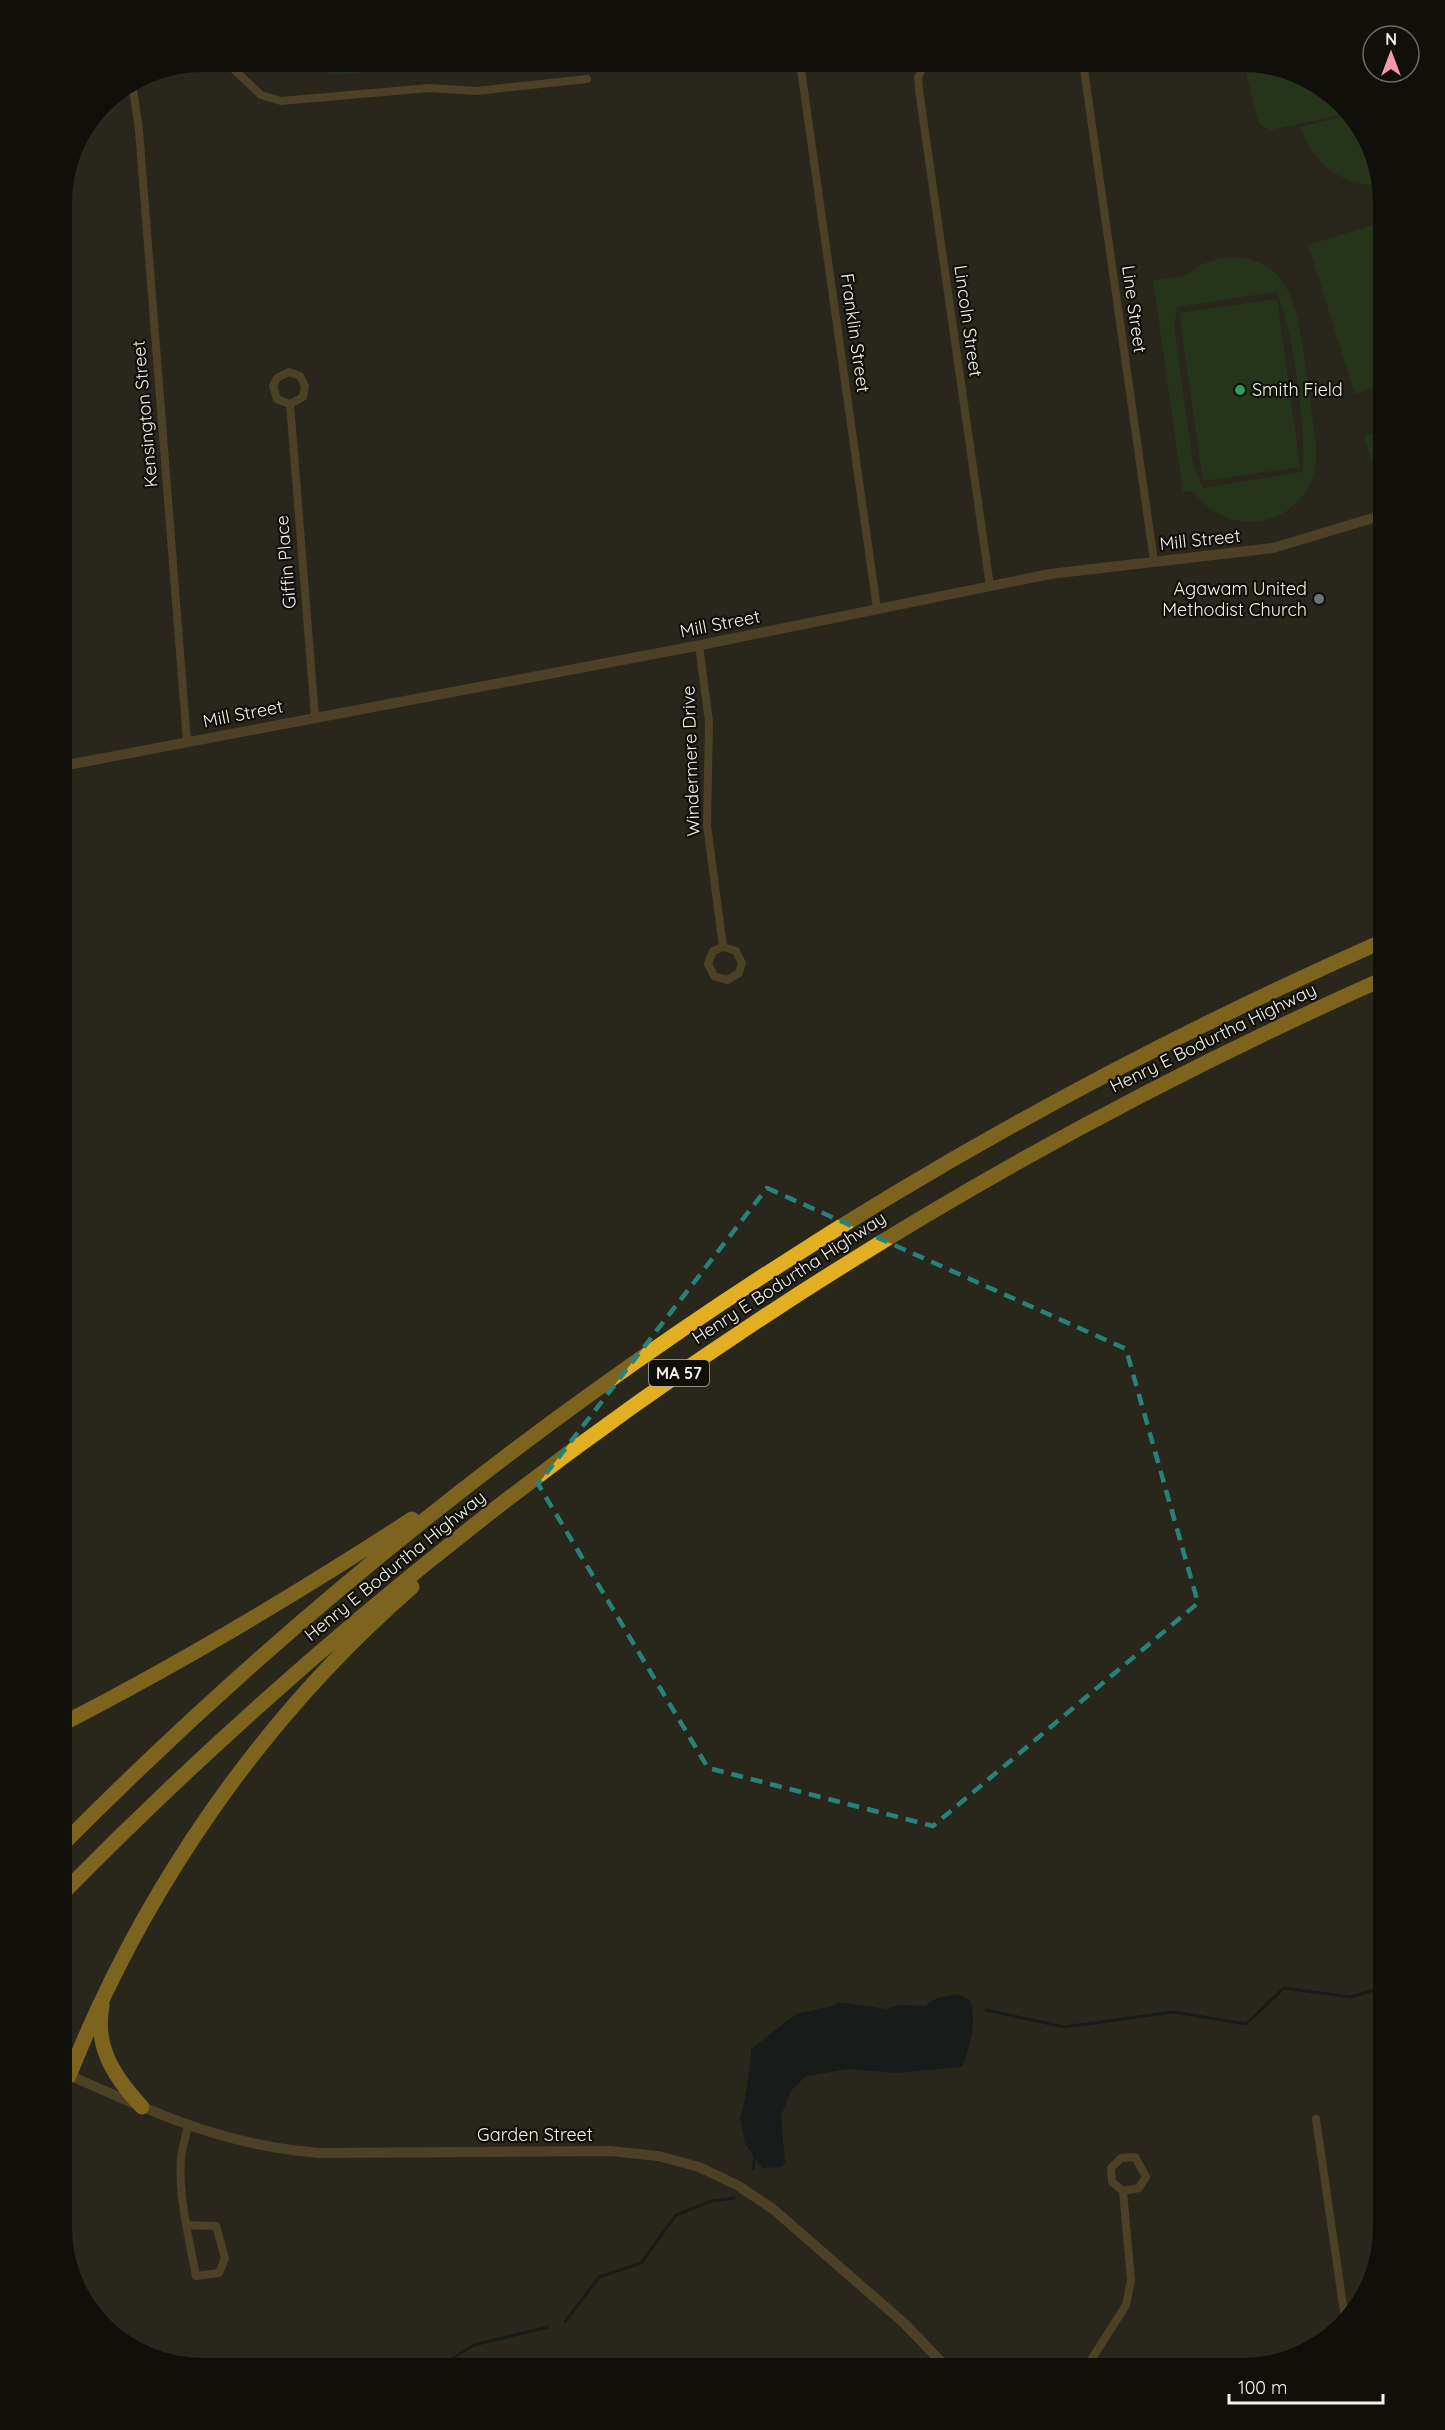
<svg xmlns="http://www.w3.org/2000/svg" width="1445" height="2430" font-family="Quicksand,sans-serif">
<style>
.green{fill:#234519;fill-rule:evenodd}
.water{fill:#000f18}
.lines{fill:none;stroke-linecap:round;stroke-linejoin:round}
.stream{stroke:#000f18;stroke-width:3}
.minor{stroke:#756033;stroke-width:8}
.tertiary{stroke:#756033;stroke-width:10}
.motorway{stroke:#e3af22;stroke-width:15}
.marked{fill:none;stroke:#26827a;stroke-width:4.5;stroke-dasharray:12 8;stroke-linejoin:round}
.leisure-dot{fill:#2e9e5b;stroke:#110f0a;stroke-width:2}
.worship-dot{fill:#6b7280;stroke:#110f0a;stroke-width:2}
.labels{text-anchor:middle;stroke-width:4.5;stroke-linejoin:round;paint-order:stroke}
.shield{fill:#110f0a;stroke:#afaea7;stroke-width:1.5}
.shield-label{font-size:16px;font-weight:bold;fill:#f3f2ea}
.street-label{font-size:18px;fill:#f3f2ea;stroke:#110f0a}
.poi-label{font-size:18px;fill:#f3f2ea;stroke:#110f0a;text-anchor:start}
</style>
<rect width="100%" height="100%" fill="#29271b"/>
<path class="green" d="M 318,62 L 491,62 L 331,75 Z
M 1243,62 L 1252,62 C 1284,73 1330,78 1340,115 L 1271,130 L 1259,124 Z
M 1347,115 L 1369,140 L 1379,185 C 1341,185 1312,164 1301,127 Z
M 1383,222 L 1383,385 L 1355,394 L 1308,245 Z
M 1221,258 C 1291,252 1297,309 1305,362 C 1309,390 1312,417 1316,445 C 1322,519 1236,550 1193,491 L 1183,492 L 1153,280 L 1185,276 L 1202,264 ZM 1276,292 C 1291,315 1309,445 1302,472 L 1203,488 L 1193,463 L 1174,327 L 1177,307 Z
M 1277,299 L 1300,467 L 1203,481 L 1179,313 Z
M 1381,431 L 1383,441 L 1383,469 L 1375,471 L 1364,436 Z"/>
<path class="water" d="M 958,1994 L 970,2000 C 977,2021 970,2047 962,2067 L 896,2073 L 849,2069 L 806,2076 L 791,2091 L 781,2116 L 785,2163 L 781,2167 L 762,2168 L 745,2144 L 740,2117 C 744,2111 752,2057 751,2049 L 796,2014 L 833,2006 L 838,2002 L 887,2009 L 896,2005 L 925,2006 L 937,1998 Z"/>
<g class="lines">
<path class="stream" d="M 986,2010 L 1064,2027 L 1173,2012 L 1246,2024 L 1284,1988 L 1351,1997 L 1383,1987
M 753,2169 L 755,2156
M 565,2322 L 599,2277 L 641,2263 L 676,2215 L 711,2201 L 734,2198
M 437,2368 L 474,2345 L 548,2327"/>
<path class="minor" d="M 226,62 L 261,95 L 281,101 L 429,88 L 476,91 L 587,79
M 800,62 L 877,609
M 925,62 L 918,78 L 919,90 L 990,586
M 1083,62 L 1154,561
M 132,83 L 139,130 L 187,742
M 290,404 L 277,399 L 273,386 L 277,378 L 289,372 L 300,376 L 305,386 L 303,397 L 290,404 L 315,717
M 699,645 L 709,722 L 707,825 L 723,947 L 713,951 L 708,964 L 714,976 L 727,980 L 739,973 L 742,963 L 736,951 L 723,947
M 1316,2119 L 1345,2319
M 187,2225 L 216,2226 L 225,2258 L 219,2273 L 196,2276 C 189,2238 178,2196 181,2158 C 182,2147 186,2136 188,2125
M 1086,2368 L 1126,2305 L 1131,2280 L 1123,2191 L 1112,2182 L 1111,2168 L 1121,2158 L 1135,2157 L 1146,2177 L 1139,2188 L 1123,2191"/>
<path class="tertiary" d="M 62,766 L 696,646 L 1050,574 L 1273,548 L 1383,515
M 62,2072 C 150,2111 223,2146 320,2153 L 610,2151 L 658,2156 L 699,2167 L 737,2185 L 773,2209 L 905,2324 L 947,2368"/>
<path class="motorway" d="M 62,1724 C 183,1662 298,1593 412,1519
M 62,1845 C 441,1463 891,1158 1383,941
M 62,1894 C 444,1506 886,1200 1383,979
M 102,2006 C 94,2047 115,2078 142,2107
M 69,2076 C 143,1890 261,1718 412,1587"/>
</g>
<path d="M0 0H1445V2430H0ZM 767,1188 L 1126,1349 L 1198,1603 L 933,1826 L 708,1768 L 538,1484 Z" fill="#29271b" fill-opacity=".55" fill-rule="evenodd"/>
<path class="marked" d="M 767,1188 L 1126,1349 L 1198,1603 L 933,1826 L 708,1768 L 538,1484 Z"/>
<circle class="leisure-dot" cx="1240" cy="390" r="6"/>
<circle class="worship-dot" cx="1319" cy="599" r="6"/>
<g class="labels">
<rect class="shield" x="649" y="1360" width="60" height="26" rx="4.5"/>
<g class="shield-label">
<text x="679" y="1379">MA 57</text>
</g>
<g class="street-label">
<text transform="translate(1134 309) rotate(82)" y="6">Line Street</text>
<text transform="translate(968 321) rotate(82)" y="6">Lincoln Street</text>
<text transform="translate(855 333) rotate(82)" y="6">Franklin Street</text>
<text transform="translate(145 414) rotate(-95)" y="6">Kensington Street</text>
<text transform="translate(1200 540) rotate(-6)" y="6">Mill Street</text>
<text transform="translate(286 562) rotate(-95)" y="6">Giffin Place</text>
<text transform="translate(720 624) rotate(-11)" y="6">Mill Street</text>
<text transform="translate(243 714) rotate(-11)" y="6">Mill Street</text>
<text transform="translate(691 761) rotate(-92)" y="6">Windermere Drive</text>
<text transform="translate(1213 1038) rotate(-26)" y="6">Henry E Bodurtha Highway</text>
<text transform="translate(789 1278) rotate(-33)" y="6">Henry E Bodurtha Highway</text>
<text transform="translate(395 1566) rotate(-39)" y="6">Henry E Bodurtha Highway</text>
<text x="535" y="2141">Garden Street</text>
</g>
<g class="poi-label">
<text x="1252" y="396">Smith Field</text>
<text x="1307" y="595" text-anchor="end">Agawam United<tspan x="1307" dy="21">Methodist Church</tspan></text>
</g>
</g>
<path d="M0 0H1445V2430H0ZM202 72H1243A130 130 0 0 1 1373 202V2228A130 130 0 0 1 1243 2358H202A130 130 0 0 1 72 2228V202A130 130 0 0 1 202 72Z" fill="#110f0a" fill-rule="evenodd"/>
<g transform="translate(1391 54)"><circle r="28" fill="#110f0a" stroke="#6b6a64" stroke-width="1.5"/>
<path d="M0-4.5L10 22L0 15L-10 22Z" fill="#f39aa8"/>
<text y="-9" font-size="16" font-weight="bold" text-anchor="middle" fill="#f3f2ea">N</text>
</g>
<path d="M1229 2394v9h154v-9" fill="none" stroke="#f3f2ea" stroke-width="3"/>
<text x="1238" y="2394" font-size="18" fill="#f3f2ea" stroke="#110f0a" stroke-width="4.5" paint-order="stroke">100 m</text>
</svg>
